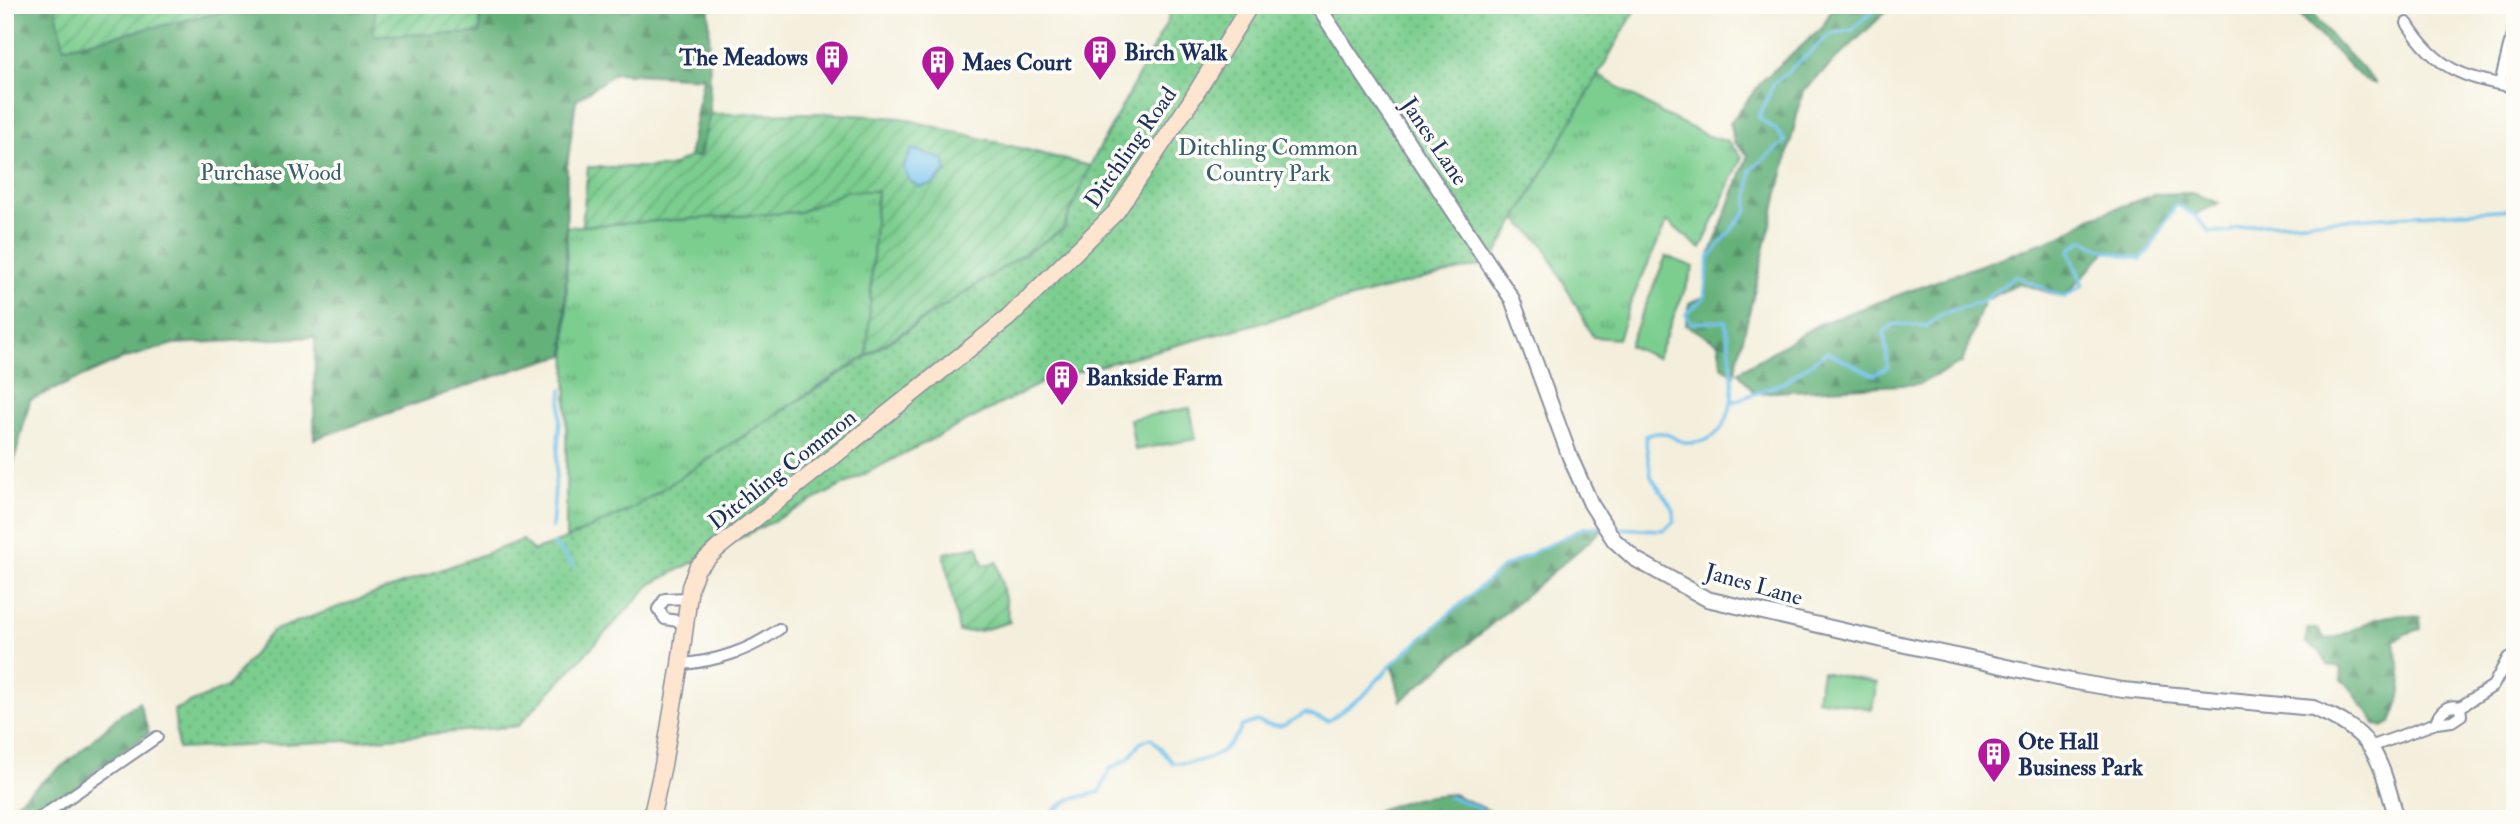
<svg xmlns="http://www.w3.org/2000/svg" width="2520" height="824" font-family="'IM FELL Double Pica',serif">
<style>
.grass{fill:url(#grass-tufts);stroke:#4c7e76;stroke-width:2}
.forest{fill:url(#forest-firs);stroke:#40706c;stroke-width:2}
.park{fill:url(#park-dots);stroke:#4c7e76;stroke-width:2}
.garden{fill:url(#garden-furrows);stroke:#4c7e76;stroke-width:2}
.pitch{fill:#7cce8f;stroke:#4c7e76;stroke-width:2}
.water{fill:#72c2ed;stroke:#4678a6;stroke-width:2}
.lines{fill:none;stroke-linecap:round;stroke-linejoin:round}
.stream{stroke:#72c2ed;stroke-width:3.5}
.minor-casing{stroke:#888f9d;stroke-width:14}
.tertiary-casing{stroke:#888f9d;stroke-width:18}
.secondary-casing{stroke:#888f9d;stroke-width:19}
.minor{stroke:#fff;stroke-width:10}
.tertiary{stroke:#fff;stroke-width:14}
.secondary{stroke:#fde5d0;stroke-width:16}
.labels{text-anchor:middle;stroke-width:7;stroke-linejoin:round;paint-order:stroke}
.poi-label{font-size:23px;font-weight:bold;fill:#1b2f5e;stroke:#fdfcf7;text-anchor:start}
.street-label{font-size:23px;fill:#1b2f5e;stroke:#fdfcf7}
.park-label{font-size:23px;fill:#385f6d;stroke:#fdfcf7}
</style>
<defs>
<pattern id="grass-tufts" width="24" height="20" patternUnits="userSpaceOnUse" patternTransform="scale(1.75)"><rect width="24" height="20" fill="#7cce8f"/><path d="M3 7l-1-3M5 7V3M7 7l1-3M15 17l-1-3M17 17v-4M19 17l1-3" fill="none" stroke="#65a878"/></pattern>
<pattern id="forest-firs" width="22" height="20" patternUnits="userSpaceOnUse" patternTransform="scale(1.75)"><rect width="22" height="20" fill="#65b17a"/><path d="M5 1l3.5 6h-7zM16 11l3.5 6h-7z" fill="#529067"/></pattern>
<pattern id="park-dots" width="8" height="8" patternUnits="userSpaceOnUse" patternTransform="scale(1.75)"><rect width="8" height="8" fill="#7cce8f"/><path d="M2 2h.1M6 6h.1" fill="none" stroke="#65a878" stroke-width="1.8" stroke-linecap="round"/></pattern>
<pattern id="garden-furrows" width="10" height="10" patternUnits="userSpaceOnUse" patternTransform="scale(1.75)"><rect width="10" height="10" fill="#7cce8f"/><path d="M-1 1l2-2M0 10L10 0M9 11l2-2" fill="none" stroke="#65a878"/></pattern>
</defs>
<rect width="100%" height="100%" fill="#fdfcf7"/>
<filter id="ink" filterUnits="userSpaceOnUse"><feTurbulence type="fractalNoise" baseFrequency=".0143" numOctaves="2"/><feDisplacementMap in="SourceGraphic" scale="14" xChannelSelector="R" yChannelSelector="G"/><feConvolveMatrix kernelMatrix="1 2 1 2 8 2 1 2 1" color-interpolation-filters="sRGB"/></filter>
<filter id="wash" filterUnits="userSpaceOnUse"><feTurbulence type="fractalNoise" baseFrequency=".00686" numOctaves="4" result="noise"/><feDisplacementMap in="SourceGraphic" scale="28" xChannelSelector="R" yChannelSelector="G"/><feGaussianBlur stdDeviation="1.57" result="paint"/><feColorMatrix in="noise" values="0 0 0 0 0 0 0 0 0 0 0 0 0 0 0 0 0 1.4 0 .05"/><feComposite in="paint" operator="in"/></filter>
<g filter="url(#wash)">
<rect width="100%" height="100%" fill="#f4efdc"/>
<path class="grass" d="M 1598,75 L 1665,115 L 1706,135 L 1728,142 L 1742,157 L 1701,249 L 1667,221 L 1631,302 L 1618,339 L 1593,337 L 1543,244 L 1516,219 Z
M 846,191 L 877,191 L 867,355 L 632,509 L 566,539 L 567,227 L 800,212 Z"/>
<path class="forest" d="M 55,5 L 64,47 L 256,5 L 375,5 L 375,35 L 479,33 L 480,5 L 709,5 L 710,114 L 700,156 L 689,157 L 703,78 L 615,73 L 576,100 L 567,167 L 565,355 L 519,368 L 314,439 L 315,337 L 174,344 L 120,360 L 30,400 L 5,497 L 5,6 Z
M 1834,5 L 1893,5 L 1803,91 L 1734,375 L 1722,366 L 1718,343 L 1686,325 L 1689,303 L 1704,297 L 1709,258 L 1748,155 L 1734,142 L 1730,123 L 1763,80 L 1822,28 Z
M 2289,5 L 2306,5 L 2335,41 L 2377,84 L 2364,80 Z
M 2192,193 L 2219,203 L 2194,215 L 2176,204 L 2150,249 L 2141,259 L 2106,251 L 2064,297 L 2019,283 L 1984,301 L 1962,363 L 1919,384 L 1755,393 L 1738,372 L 1819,324 L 2063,235 L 2090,218 L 2155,194 Z
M 1607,526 L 1401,701 L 1392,664 L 1502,568 L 1585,527 Z
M 2400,614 L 2420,617 L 2421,629 L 2405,634 L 2394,642 C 2395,654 2400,663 2401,674 C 2404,689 2397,710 2391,723 L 2382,727 L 2375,724 C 2371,713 2368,713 2361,704 C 2354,694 2352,687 2342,680 L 2341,668 L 2328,665 L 2321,653 L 2305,642 L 2308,629 L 2317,629 L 2326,639 L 2335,638 L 2375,619 Z
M 139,702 L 149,733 L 96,770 L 50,819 L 5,819 L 5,811 L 76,755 L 122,713 Z
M 1453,794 L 1507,819 L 1358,819 C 1389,804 1419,795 1453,794 Z"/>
<path class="park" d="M 1172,5 L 1638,5 L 1491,263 L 1419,280 L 1047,380 L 651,584 L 518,726 L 367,740 L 178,749 L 174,710 L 227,687 L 272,631 L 523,540 L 533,551 L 566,539 L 632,509 L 1063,229 L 1090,166 L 1167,22 Z"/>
<path class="garden" d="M 55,5 L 254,5 L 64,47 Z
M 375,5 L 480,5 L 480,33 L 374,35 Z
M 823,113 L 901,118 L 1090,166 L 1063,229 L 867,355 L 877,191 L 846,191 L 800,212 L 582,226 L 588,167 L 670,167 L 689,157 L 700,156 L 710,114 Z
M 978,546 L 983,565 L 997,562 L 1010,622 L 979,631 L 959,632 L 944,553 Z"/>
<path class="pitch" d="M 1666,256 L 1694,267 L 1657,358 L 1629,346 Z
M 1190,408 L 1196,439 L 1135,450 L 1130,419 Z
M 1822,672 L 1877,683 L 1872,709 L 1817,699 Z"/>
<path class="water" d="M 912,149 L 944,160 L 947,170 L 933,184 L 919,187 L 910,181 L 903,168 Z"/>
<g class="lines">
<path class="stream" d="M 1732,402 L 1785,382 L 1827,352 L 1874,375 L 1888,367 L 1884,332 L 1894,324 L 1928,326 L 1941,314 L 1983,301 L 2015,276 L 2064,297 L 2083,285 L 2069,250 L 2083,240 L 2106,251 L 2141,259 L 2150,249 L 2176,204 L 2194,215 L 2210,232 L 2229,232 L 2236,228 L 2253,225 L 2515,209
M 552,528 L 562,390
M 1611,528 L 1663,530 L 1674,522 L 1674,511 L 1651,477 L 1645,436 C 1649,435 1656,432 1661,433 C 1672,434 1680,444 1692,443 C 1749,439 1731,357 1725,321 L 1691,323 L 1686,314 L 1704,298 L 1709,258 L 1747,210 L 1751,169 L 1785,142 C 1775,126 1771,128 1758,117 L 1763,109 L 1773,84 L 1831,34 L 1853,30 C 1861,19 1871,15 1880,5
M 554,544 L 574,566
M 1448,797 L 1457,799 L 1503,819
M 1043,819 L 1068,800 L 1100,792 L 1110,769 L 1129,758 L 1140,743 L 1151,738 L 1173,763 C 1204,764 1228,755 1242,726 L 1257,721 C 1280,731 1284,726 1305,713 L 1328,721 L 1364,695 L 1392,664 L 1502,568 L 1585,527 L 1600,528"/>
</g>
</g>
<g filter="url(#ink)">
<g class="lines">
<g class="minor-casing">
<path id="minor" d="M 2407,23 C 2436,69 2463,78 2515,87
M 2500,84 L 2515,23
M 684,622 L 665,619 L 658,609 L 665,599 L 687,598
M 680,664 C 715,662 751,650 779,629
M 2460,707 L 2493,686 L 2508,658
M 2370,747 L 2436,723 L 2452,721 L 2461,715 L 2460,707 C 2448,704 2439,711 2436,723
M 38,819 L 157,737"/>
</g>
<g class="tertiary-casing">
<path id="tertiary" d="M 1317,5 L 1512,299 L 1570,457 L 1591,504 L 1614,540 L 1635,559 L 1707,599 L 1896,643 L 2076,682 L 2123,690 L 2313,708 C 2377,733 2379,758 2397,819"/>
</g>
<g class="secondary-casing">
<path id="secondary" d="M 651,819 L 663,765 L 680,664 L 690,587 L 697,568 L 718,548 L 1008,318 L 1116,212 L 1191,101 L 1250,5"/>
</g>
<use href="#minor" class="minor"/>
<use href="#tertiary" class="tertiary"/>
<use href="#secondary" class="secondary"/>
</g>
</g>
<defs>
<g id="building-pin" transform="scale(1.75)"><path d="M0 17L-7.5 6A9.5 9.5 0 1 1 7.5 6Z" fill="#b5179e" stroke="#fdfcf7"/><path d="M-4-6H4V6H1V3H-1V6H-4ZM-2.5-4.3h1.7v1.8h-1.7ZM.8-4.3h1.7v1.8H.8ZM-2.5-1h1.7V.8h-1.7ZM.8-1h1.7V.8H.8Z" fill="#fff"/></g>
</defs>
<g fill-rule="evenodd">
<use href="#building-pin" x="1100" y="52"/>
<use href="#building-pin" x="832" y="57"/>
<use href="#building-pin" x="938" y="62"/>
<use href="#building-pin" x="1062" y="377"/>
<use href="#building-pin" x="1994" y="754"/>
</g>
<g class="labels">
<g class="poi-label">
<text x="1124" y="60">Birch Walk</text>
<text x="808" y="65" text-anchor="end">The Meadows</text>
<text x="962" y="70">Maes Court</text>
<text x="1086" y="385">Bankside Farm</text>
<text x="2018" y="749">Ote Hall<tspan x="2018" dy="26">Business Park</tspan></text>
</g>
<g class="street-label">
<text transform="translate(1435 141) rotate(56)" y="8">Janes Lane</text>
<text transform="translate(1130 147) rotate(-55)" y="8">Ditchling Road</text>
<text transform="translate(782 469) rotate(-38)" y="8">Ditchling Common</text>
<text transform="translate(1754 584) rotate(16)" y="8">Janes Lane</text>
</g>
<g class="park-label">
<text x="1268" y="155">Ditchling Common<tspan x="1268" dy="26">Country Park</tspan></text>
<text x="271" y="180">Purchase Wood</text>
</g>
</g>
<rect width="2520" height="824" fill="none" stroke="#fdfcf7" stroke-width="28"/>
</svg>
